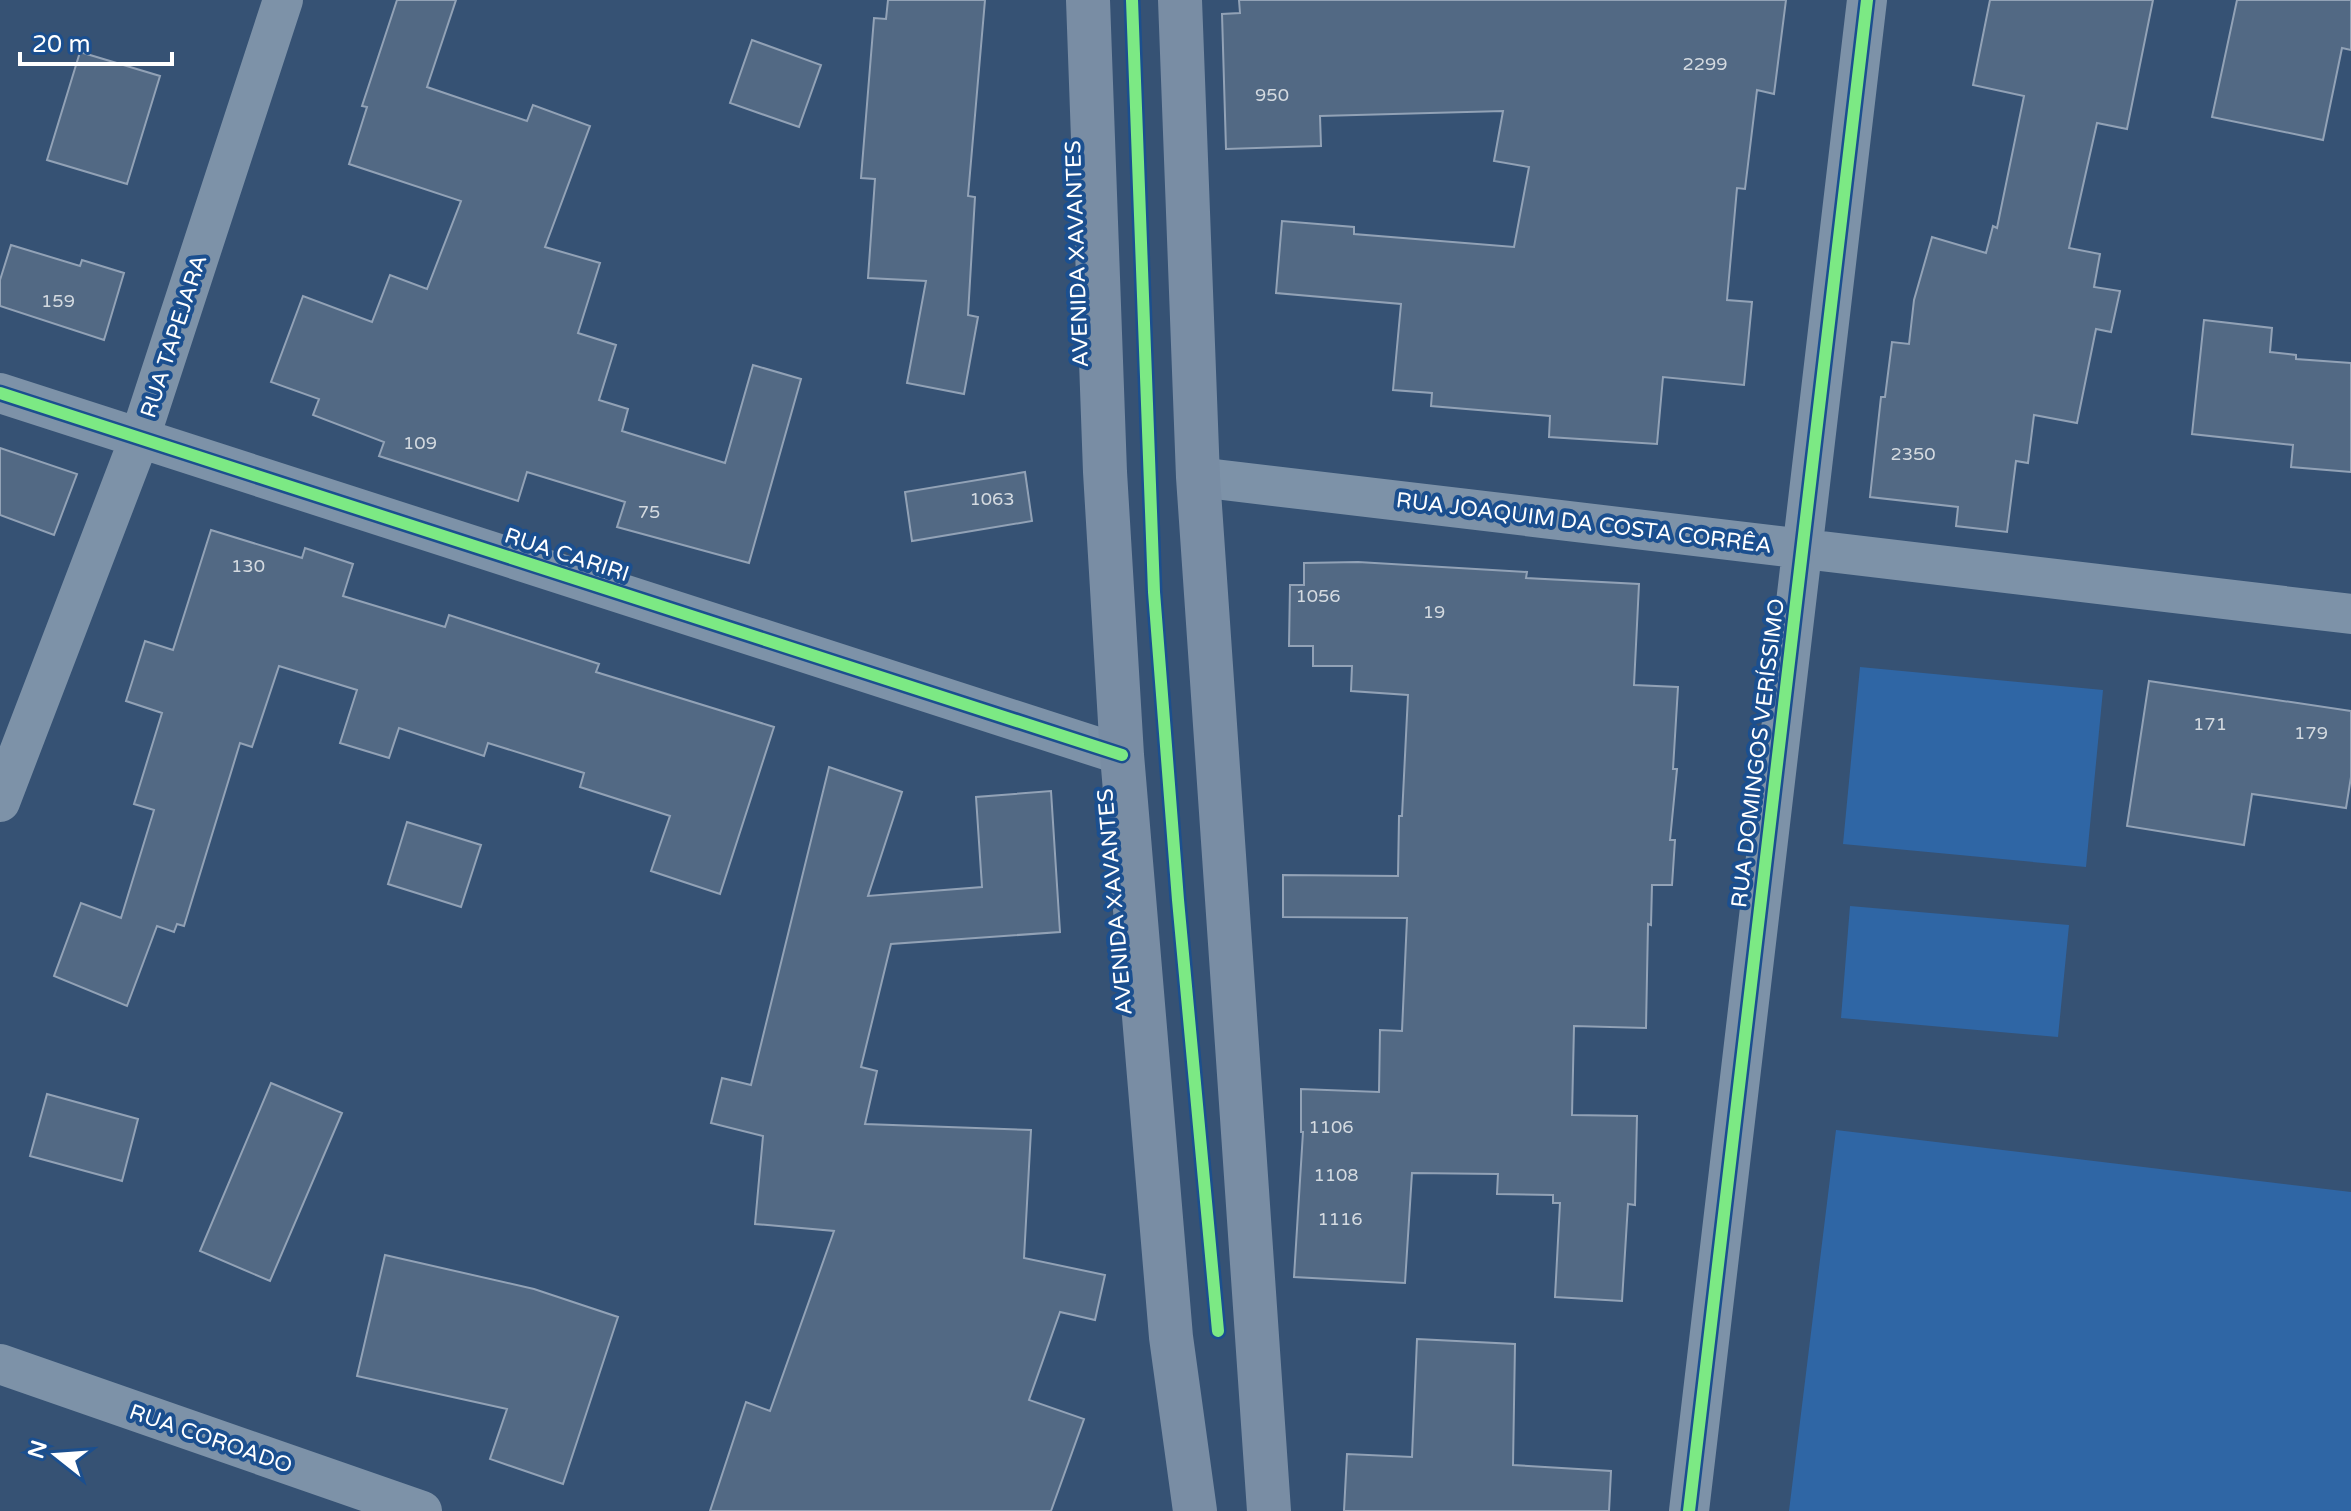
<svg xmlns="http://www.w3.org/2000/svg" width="2351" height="1511" font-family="'Varela Round',sans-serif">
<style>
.green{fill:#2f66a5}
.building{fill:#526984;stroke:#92a2b6;stroke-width:2}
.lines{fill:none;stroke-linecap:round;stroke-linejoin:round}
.minor{stroke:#7d92a8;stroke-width:40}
.secondary{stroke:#798da4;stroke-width:44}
.cycleway-casing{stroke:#1b4f8f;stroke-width:17}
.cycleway{stroke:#7ce984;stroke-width:12}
.labels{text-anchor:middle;stroke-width:8;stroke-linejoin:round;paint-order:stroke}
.number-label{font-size:18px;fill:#d4dae0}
.street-label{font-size:22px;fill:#fff;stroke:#1b4f8f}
</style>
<rect width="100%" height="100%" fill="#365274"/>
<path class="green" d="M 1860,667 L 2103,690 L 2086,867 L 1843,844 Z
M 1850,906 L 2069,925 L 2058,1037 L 1841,1018 Z
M 1836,1130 L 2351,1192 L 2351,1511 L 1789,1511 Z"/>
<path class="building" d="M 397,0 L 456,0 L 427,87 L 527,121 L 533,105 L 590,126 L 545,247 L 600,263 L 578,333 L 616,345 L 599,400 L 628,409 L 622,431 L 725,463 L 753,365 L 801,379 L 749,563 L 617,527 L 625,502 L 527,472 L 518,501 L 379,456 L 384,442 L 313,415 L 319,399 L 271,382 L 303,296 L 372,322 L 390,275 L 427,289 L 461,201 L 349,164 L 367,107 L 362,106 Z
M 888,0 L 985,0 L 968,196 L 975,197 L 968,315 L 978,317 L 964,394 L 907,383 L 926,281 L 868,278 L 875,179 L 861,178 L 874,18 L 886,19 Z
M 1239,0 L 1786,0 L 1774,94 L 1757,90 L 1745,189 L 1737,188 L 1727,300 L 1752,302 L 1744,385 L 1663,377 L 1657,444 L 1549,437 L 1550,416 L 1431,406 L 1432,393 L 1393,390 L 1401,304 L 1276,293 L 1282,221 L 1354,227 L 1354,234 L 1514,247 L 1529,167 L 1494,161 L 1503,111 L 1320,116 L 1321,146 L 1226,149 L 1222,14 L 1240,13 Z
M 1990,0 L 2153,0 L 2127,129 L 2097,123 L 2069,248 L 2100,254 L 2094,287 L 2120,291 L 2111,332 L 2096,329 L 2077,423 L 2034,415 L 2028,463 L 2016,461 L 2007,532 L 1956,526 L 1958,507 L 1870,497 L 1881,397 L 1885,397 L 1892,342 L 1909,344 L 1914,300 L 1932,237 L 1986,253 L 1993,226 L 1997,228 L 2024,96 L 1973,85 Z
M 2237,0 L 2351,0 L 2351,50 L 2342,48 L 2323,140 L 2212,117 Z
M 752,40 L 821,65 L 799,127 L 730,103 Z
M 80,52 L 160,76 L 127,184 L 47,160 Z
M 11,245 L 80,266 L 82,260 L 124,273 L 104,340 L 0,306 L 0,280 Z
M 2204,320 L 2272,328 L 2270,352 L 2296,355 L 2296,359 L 2351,363 L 2351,472 L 2291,467 L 2293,445 L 2192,434 Z
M 0,448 L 77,474 L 54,535 L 0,515 Z
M 1025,472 L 1032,521 L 912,541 L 905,492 Z
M 211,530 L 302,558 L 305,548 L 353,564 L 343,596 L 445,627 L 449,615 L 599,664 L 596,672 L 774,727 L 720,894 L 651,871 L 670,816 L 580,787 L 584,773 L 488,743 L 484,756 L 399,728 L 389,758 L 340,743 L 357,690 L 279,666 L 252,747 L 240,743 L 184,926 L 177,924 L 174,932 L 157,926 L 127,1006 L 54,976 L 81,903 L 121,918 L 154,810 L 134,804 L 162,713 L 126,701 L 145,641 L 173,650 Z
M 1358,562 L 1527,572 L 1526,578 L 1639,584 L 1634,685 L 1678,687 L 1673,769 L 1677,769 L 1670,840 L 1675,840 L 1672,885 L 1652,885 L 1651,925 L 1648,924 L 1646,1028 L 1574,1026 L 1572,1115 L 1637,1116 L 1635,1205 L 1628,1204 L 1622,1301 L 1555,1297 L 1560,1203 L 1553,1203 L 1553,1195 L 1497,1194 L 1498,1174 L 1412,1173 L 1405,1283 L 1294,1277 L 1303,1132 L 1301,1132 L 1301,1089 L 1379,1092 L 1380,1030 L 1402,1031 L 1407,918 L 1283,917 L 1283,875 L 1398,876 L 1399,816 L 1402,816 L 1408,695 L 1351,691 L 1352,666 L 1313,666 L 1313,646 L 1289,646 L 1290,585 L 1304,585 L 1304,563 Z
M 2149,681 L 2351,711 L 2351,777 L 2346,808 L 2252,794 L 2244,845 L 2127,826 Z
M 829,767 L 902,792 L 868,896 L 982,887 L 976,797 L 1051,791 L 1060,932 L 891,944 L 861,1067 L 877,1071 L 865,1124 L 1031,1130 L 1024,1258 L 1105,1275 L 1095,1320 L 1060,1312 L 1029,1400 L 1084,1419 L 1051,1511 L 710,1511 L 746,1402 L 770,1411 L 834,1231 L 755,1224 L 763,1136 L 711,1123 L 722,1078 L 751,1085 Z
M 407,822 L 481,845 L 461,907 L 388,884 Z
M 271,1083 L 342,1113 L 270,1281 L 200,1251 Z
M 47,1094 L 138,1119 L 122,1181 L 30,1156 Z
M 385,1255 L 534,1289 L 618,1317 L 563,1484 L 490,1459 L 507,1409 L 357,1376 Z
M 1417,1339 L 1515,1344 L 1513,1465 L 1611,1471 L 1609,1511 L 1344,1511 L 1347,1454 L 1412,1457 Z"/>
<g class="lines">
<path class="minor" d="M 0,393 L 1122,755
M 1198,477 L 2351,614
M 0,802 L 140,437 L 283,0
M 0,1364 L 422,1511
M 1689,1511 L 1867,0"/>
<path class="secondary" d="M 1088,0 L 1105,472 L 1122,755 L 1171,1337 L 1195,1511
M 1180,0 L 1198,477 L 1269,1511"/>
<g class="cycleway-casing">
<path id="cycleway" d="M 1132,0 L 1154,592 L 1178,900 L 1218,1331
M 0,393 L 1122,755
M 1689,1511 L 1867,0"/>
</g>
<use href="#cycleway" class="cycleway"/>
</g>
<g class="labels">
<g class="number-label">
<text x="1705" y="70">2299</text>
<text x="1272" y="101">950</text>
<text x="58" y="307">159</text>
<text x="420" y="449">109</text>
<text x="1913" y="460">2350</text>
<text x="992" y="505">1063</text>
<text x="649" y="518">75</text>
<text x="248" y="572">130</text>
<text x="1318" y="602">1056</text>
<text x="1434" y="618">19</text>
<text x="2210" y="730">171</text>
<text x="2311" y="739">179</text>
<text x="1331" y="1133">1106</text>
<text x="1336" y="1181">1108</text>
<text x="1340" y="1225">1116</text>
</g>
<g class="street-label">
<text transform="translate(1076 254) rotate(-92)" y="8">AVENIDA XAVANTES</text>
<text transform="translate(173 336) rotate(-72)" y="8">RUA TAPEJARA</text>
<text transform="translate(1584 522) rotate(7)" y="8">RUA JOAQUIM DA COSTA CORRÊA</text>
<text transform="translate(567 554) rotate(18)" y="8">RUA CARIRI</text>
<text transform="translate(1757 753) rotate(-83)" y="8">RUA DOMINGOS VERÍSSIMO</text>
<text transform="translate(1114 902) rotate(-95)" y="8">AVENIDA XAVANTES</text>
<text transform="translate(211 1438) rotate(19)" y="8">RUA COROADO</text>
</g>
</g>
<g transform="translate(56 1455) rotate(287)" stroke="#1b4f8f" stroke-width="6" paint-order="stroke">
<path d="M0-6L14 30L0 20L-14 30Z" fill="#ffffff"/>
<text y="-12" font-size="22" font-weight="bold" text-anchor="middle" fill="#ffffff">N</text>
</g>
<path d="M20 52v12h152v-12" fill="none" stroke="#ffffff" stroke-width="4"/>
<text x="32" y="52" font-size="24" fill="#ffffff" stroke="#1b4f8f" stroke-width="6" paint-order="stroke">20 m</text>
</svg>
